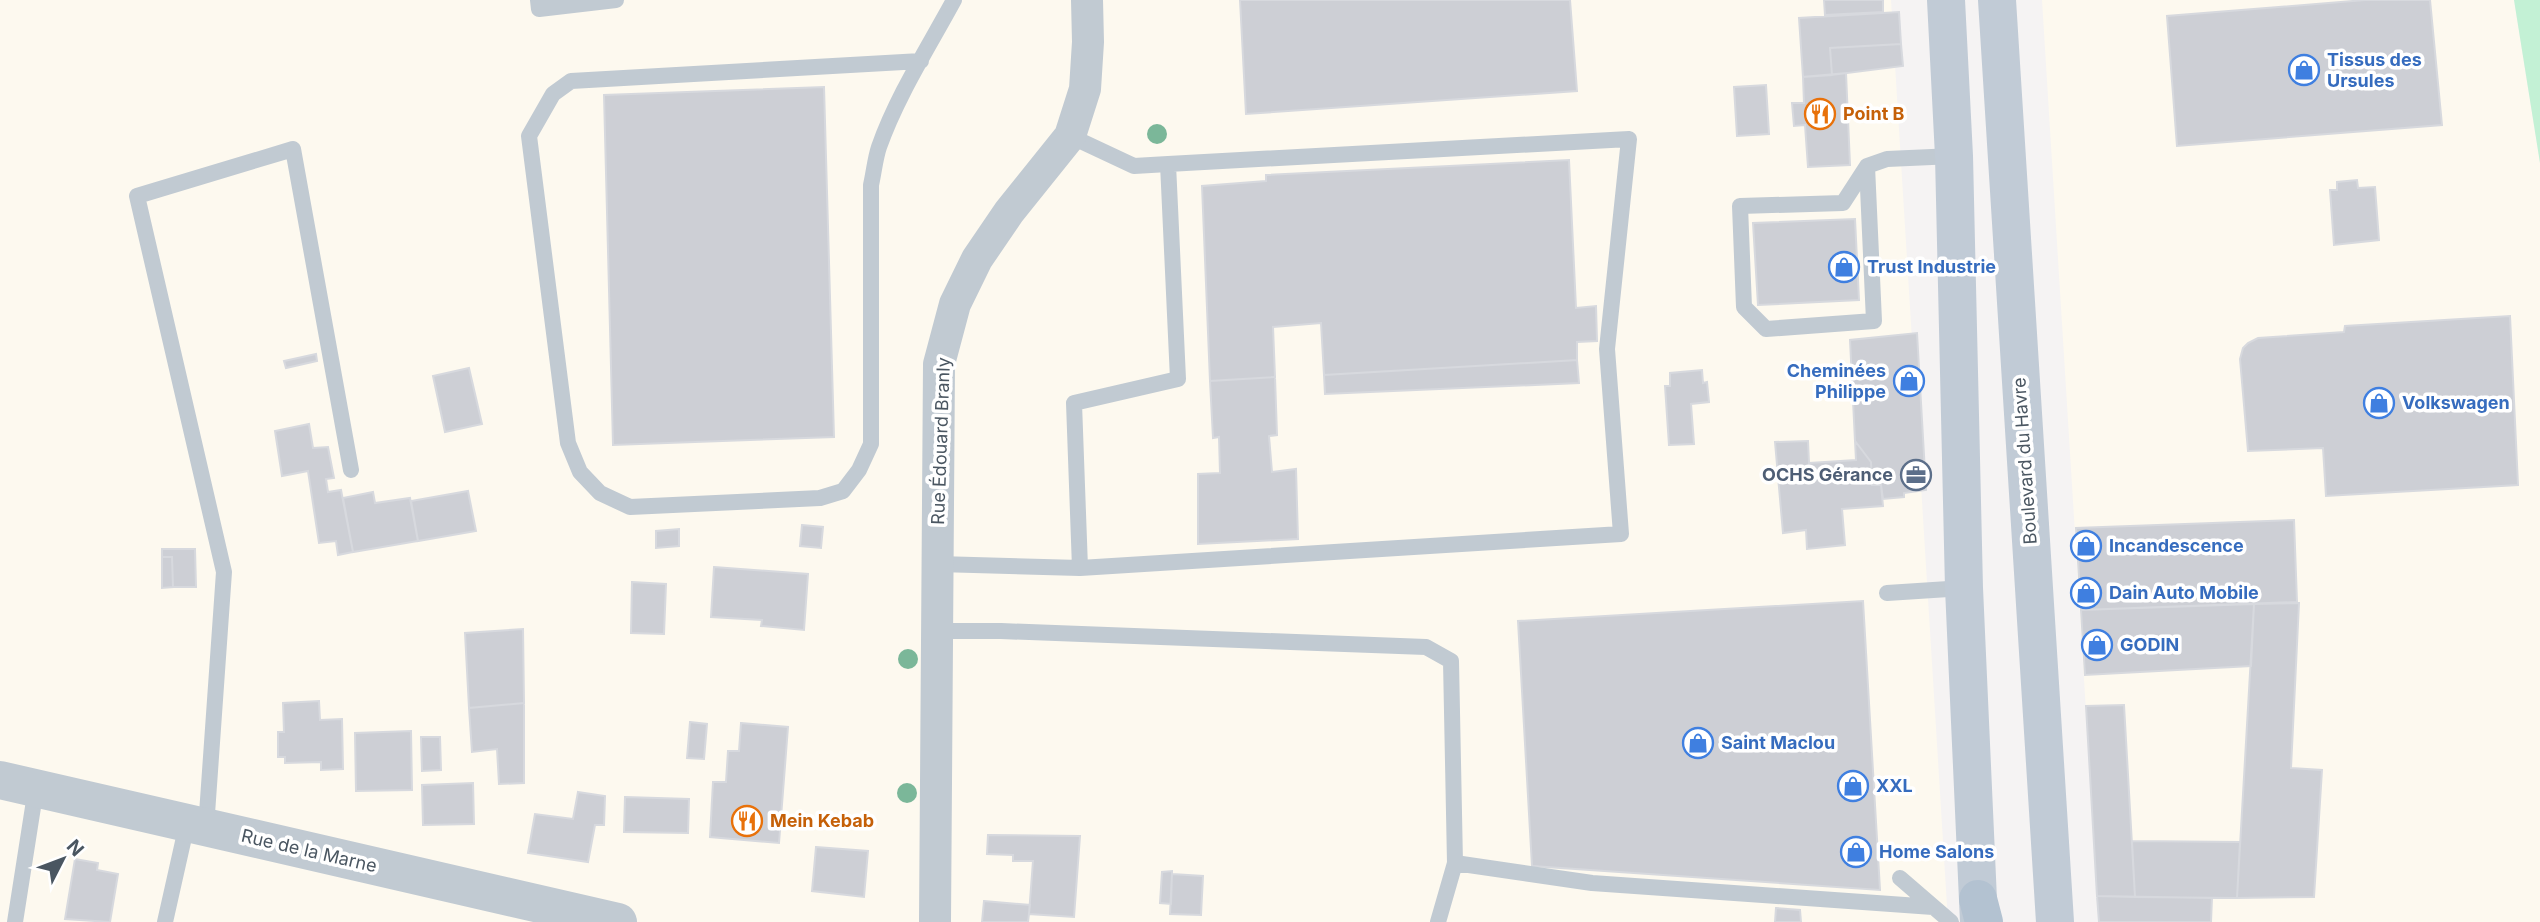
<svg xmlns="http://www.w3.org/2000/svg" width="2540" height="922" font-family="Inter,sans-serif">
<style>
.commercial{fill:#fdf9ef}
.green{fill:#c3f1d5}
.building{fill:#cdcfd5;stroke:#d7d9de;stroke-width:2}
.lines{fill:none;stroke-linecap:round;stroke-linejoin:round}
.service{stroke:#c1cad2;stroke-width:16}
.minor{stroke:#c1cad2;stroke-width:32}
.tertiary{stroke:#c1cad2;stroke-width:38}
.secondary{stroke:#c1cbd6;stroke-width:38}
.primary{stroke:#b3c2d1;stroke-width:38}
.tree{fill:#7bb799}
.labels{text-anchor:middle;stroke-width:7;stroke-linejoin:round;paint-order:stroke}
.shop-label{font-size:18px;font-weight:bold;fill:#366cbe;stroke:#fff;text-anchor:start}
.food-label{font-size:18px;font-weight:bold;fill:#c56008;stroke:#fff;text-anchor:start}
.street-label{font-size:18px;fill:#4a5661;stroke:#fff}
.service-label{font-size:18px;font-weight:bold;fill:#4e5e75;stroke:#fff;text-anchor:end}
</style>
<rect width="100%" height="100%" fill="#f5f3f3"/>
<path class="commercial" d="M 0,0 L 1891,0 L 1948,922 L 0,922 Z
M 2042,0 L 2514,0 L 2540,163 L 2540,922 L 2099,922 Z"/>
<path class="green" d="M 2514,0 L 2540,0 L 2540,163 Z"/>
<path class="building" d="M 1240,0 L 1570,0 L 1577,91 L 1246,114 Z
M 1824,0 L 1883,0 L 1883,12 L 1825,15 Z
M 2365,0 L 2430,0 L 2442,125 L 2177,146 L 2167,16 Z
M 1899,12 L 1901,44 L 1830,48 L 1832,75 L 1803,77 L 1799,18 Z
M 1901,44 L 1903,66 L 1832,75 L 1830,48 Z
M 1846,73 L 1850,165 L 1808,167 L 1805,125 L 1794,126 L 1792,103 L 1804,103 L 1803,77 Z
M 1766,85 L 1769,134 L 1737,136 L 1734,87 Z
M 824,87 L 834,437 L 613,445 L 604,95 Z
M 1569,160 L 1576,308 L 1596,306 L 1597,341 L 1577,342 L 1577,360 L 1324,375 L 1321,323 L 1273,327 L 1275,377 L 1210,381 L 1202,186 L 1266,181 L 1266,175 Z
M 2357,180 L 2358,188 L 2375,187 L 2379,240 L 2334,245 L 2330,190 L 2337,190 L 2337,182 Z
M 1855,219 L 1859,300 L 1758,305 L 1753,223 Z
M 2510,316 L 2518,485 L 2326,496 L 2323,448 L 2248,451 L 2240,359 L 2243,348 L 2248,343 L 2258,338 L 2344,332 L 2345,326 Z
M 1917,333 L 1926,490 L 1904,493 L 1904,497 L 1883,499 L 1881,485 L 1872,485 L 1871,462 L 1855,441 L 1850,340 Z
M 316,354 L 317,361 L 286,368 L 284,361 Z
M 1577,360 L 1579,383 L 1325,394 L 1324,375 Z
M 469,368 L 482,424 L 445,432 L 433,376 Z
M 1702,370 L 1703,383 L 1707,382 L 1709,402 L 1691,404 L 1694,444 L 1669,445 L 1665,386 L 1670,386 L 1670,373 Z
M 1275,377 L 1277,435 L 1269,436 L 1272,472 L 1296,469 L 1298,539 L 1198,544 L 1198,474 L 1220,473 L 1219,437 L 1213,438 L 1210,381 Z
M 309,424 L 313,448 L 328,447 L 334,478 L 326,479 L 328,492 L 341,490 L 353,552 L 338,555 L 336,541 L 319,543 L 308,471 L 282,476 L 275,431 Z
M 1808,441 L 1809,463 L 1856,460 L 1855,441 L 1871,462 L 1872,485 L 1881,485 L 1883,506 L 1842,509 L 1845,545 L 1807,549 L 1806,530 L 1783,533 L 1775,442 Z
M 468,491 L 476,531 L 418,541 L 411,501 Z
M 373,492 L 375,503 L 410,498 L 418,541 L 353,552 L 343,498 Z
M 2294,520 L 2297,602 L 2081,610 L 2076,528 Z
M 802,525 L 823,527 L 821,548 L 800,546 Z
M 679,529 L 679,546 L 656,548 L 656,531 Z
M 162,549 L 195,549 L 196,587 L 173,587 L 172,557 L 162,557 Z
M 162,557 L 172,557 L 173,587 L 162,588 Z
M 714,567 L 808,574 L 804,630 L 761,626 L 762,620 L 711,617 Z
M 632,582 L 666,584 L 664,634 L 631,633 Z
M 1863,601 L 1880,890 L 1532,866 L 1518,621 Z
M 2299,603 L 2291,768 L 2322,770 L 2314,897 L 2237,898 L 2254,604 Z
M 2254,604 L 2251,666 L 2085,675 L 2081,610 Z
M 523,629 L 524,703 L 469,708 L 465,633 Z
M 319,701 L 320,720 L 342,719 L 343,769 L 321,770 L 321,762 L 285,763 L 285,757 L 278,757 L 278,732 L 284,732 L 283,703 Z
M 524,703 L 524,783 L 499,784 L 497,749 L 472,752 L 469,708 Z
M 2124,705 L 2135,897 L 2097,896 L 2086,706 Z
M 690,722 L 707,724 L 704,759 L 687,758 Z
M 741,723 L 788,727 L 779,843 L 710,837 L 713,782 L 726,782 L 728,751 L 739,751 Z
M 411,731 L 412,790 L 356,791 L 355,733 Z
M 421,737 L 440,737 L 441,770 L 422,771 Z
M 473,783 L 474,824 L 423,825 L 422,785 Z
M 578,792 L 605,796 L 604,825 L 595,825 L 588,862 L 528,853 L 535,814 L 573,819 Z
M 625,797 L 689,799 L 688,833 L 624,832 Z
M 988,835 L 1080,836 L 1074,917 L 1029,914 L 1033,861 L 1013,861 L 1013,855 L 987,854 Z
M 2132,841 L 2240,842 L 2237,898 L 2135,897 Z
M 816,847 L 868,851 L 864,897 L 812,891 Z
M 75,859 L 98,863 L 97,870 L 118,874 L 110,922 L 65,919 Z
M 1172,871 L 1171,904 L 1160,903 L 1162,872 Z
M 1172,874 L 1203,876 L 1201,915 L 1170,914 Z
M 2097,896 L 2212,898 L 2211,922 L 2099,922 Z
M 984,901 L 1030,905 L 1028,922 L 982,922 Z
M 1776,908 L 1800,910 L 1801,922 L 1775,922 Z"/>
<g class="lines">
<path class="service" d="M 538,0 L 539,9 L 616,0
M 921,61 L 571,81 L 553,94 L 529,136 L 568,443 L 580,472 L 600,493 L 630,507 L 820,498 L 843,491 L 859,470 L 871,444 L 871,185 C 874,172 875,159 879,147 C 897,96 928,48 954,0
M 1070,136 L 1134,166 L 1168,164
M 1867,166 L 1874,321 L 1766,329 L 1744,307 L 1740,206 L 1843,203 L 1867,166 L 1887,159 L 1954,156
M 938,564 L 1080,568 L 1621,534 L 1607,349 L 1629,139 L 1168,164 L 1178,379 L 1074,403 L 1080,568
M 1887,593 L 1964,588
M 937,631 L 1001,631 L 1426,647 L 1451,661 L 1455,863 L 1438,922
M 206,828 L 224,572 L 137,196 L 293,149 L 351,470
M 1455,863 L 1592,883 L 1933,907
M 1900,878 L 1951,922
M 15,922 L 36,788
M 165,922 L 187,824"/>
<path class="minor" d="M 935,922 L 939,364 L 955,304 L 977,259 L 1009,212 L 1070,136 L 1085,89 L 1088,42 L 1087,0"/>
<path class="tertiary" d="M 0,780 L 618,922"/>
<path class="secondary" d="M 1946,0 L 1954,156 L 1964,588 L 1979,922
M 1997,0 L 2055,922"/>
<path class="primary" d="M 1978,899 L 1984,922"/>
</g>
<g class="tree">
<circle cx="1157" cy="134" r="10"/>
<circle cx="908" cy="659" r="10"/>
<circle cx="907" cy="793" r="10"/>
</g>
<defs>
<g id="shop-ring" transform="scale(1.575)"><circle r="9.5" fill="#fff" stroke="#3f7fe0" stroke-width="1.5"/><path d="M-5-2.5h2.3a2.7 3.5 0 0 1 5.4 0H5L5.5 6h-11ZM-1.5-2.5h3a1.5 2.3 0 0 0-3 0Z" fill="#3f7fe0"/></g>
<g id="restaurant-ring" transform="scale(1.575)"><circle r="9.5" fill="#fff" stroke="#e8710a" stroke-width="1.5"/><path d="M-5-6h1v4h1v-4h1v4h1v-4h1v5L-1.5 .5V6h-2V.5L-5-1ZM5-6V6H3V1.5H1.5Q1.5-4 5-6Z" fill="#e8710a"/></g>
<g id="office-ring" transform="scale(1.575)"><circle r="9.5" fill="#fff" stroke="#5c6f8a" stroke-width="1.5"/><path d="M-6-3h4V-5.5h4V-3h4V5H-6ZM-1-4.5V-3h2v-1.5ZM-6 0V1H6V0Z" fill="#5c6f8a"/></g>
</defs>
<g fill-rule="evenodd">
<use href="#shop-ring" x="2304" y="70"/>
<use href="#restaurant-ring" x="1820" y="114"/>
<use href="#shop-ring" x="1844" y="267"/>
<use href="#shop-ring" x="1909" y="381"/>
<use href="#shop-ring" x="2379" y="403"/>
<use href="#office-ring" x="1916" y="475"/>
<use href="#shop-ring" x="2086" y="546"/>
<use href="#shop-ring" x="2086" y="593"/>
<use href="#shop-ring" x="2097" y="645"/>
<use href="#shop-ring" x="1698" y="743"/>
<use href="#shop-ring" x="1853" y="786"/>
<use href="#restaurant-ring" x="747" y="821"/>
<use href="#shop-ring" x="1856" y="852"/>
</g>
<g class="labels">
<g class="shop-label">
<text x="2327" y="66">Tissus des<tspan x="2327" dy="21">Ursules</tspan></text>
<text x="1867" y="273">Trust Industrie</text>
<text x="1886" y="377" text-anchor="end">Cheminées<tspan x="1886" dy="21">Philippe</tspan></text>
<text x="2402" y="409">Volkswagen</text>
<text x="2109" y="552">Incandescence</text>
<text x="2109" y="599">Dain Auto Mobile</text>
<text x="2120" y="651">GODIN</text>
<text x="1721" y="749">Saint Maclou</text>
<text x="1876" y="792">XXL</text>
<text x="1879" y="858">Home Salons</text>
</g>
<g class="food-label">
<text x="1843" y="120">Point B</text>
<text x="770" y="827">Mein Kebab</text>
</g>
<g class="street-label">
<text transform="translate(941 441) rotate(-88)" y="6">Rue Édouard Branly</text>
<text transform="translate(2025 461) rotate(-94)" y="6">Boulevard du Havre</text>
<text transform="translate(309 851) rotate(13)" y="6">Rue de la Marne</text>
</g>
<g class="service-label">
<text x="1893" y="481">OCHS Gérance</text>
</g>
</g>
<g transform="translate(63 859) rotate(48)" stroke="#ffffff" stroke-width="5" paint-order="stroke">
<path d="M0-5L12 26L0 18L-12 26Z" fill="#4a5661"/>
<text y="-10" font-size="19" font-weight="bold" text-anchor="middle" fill="#4a5661">N</text>
</g>
</svg>
